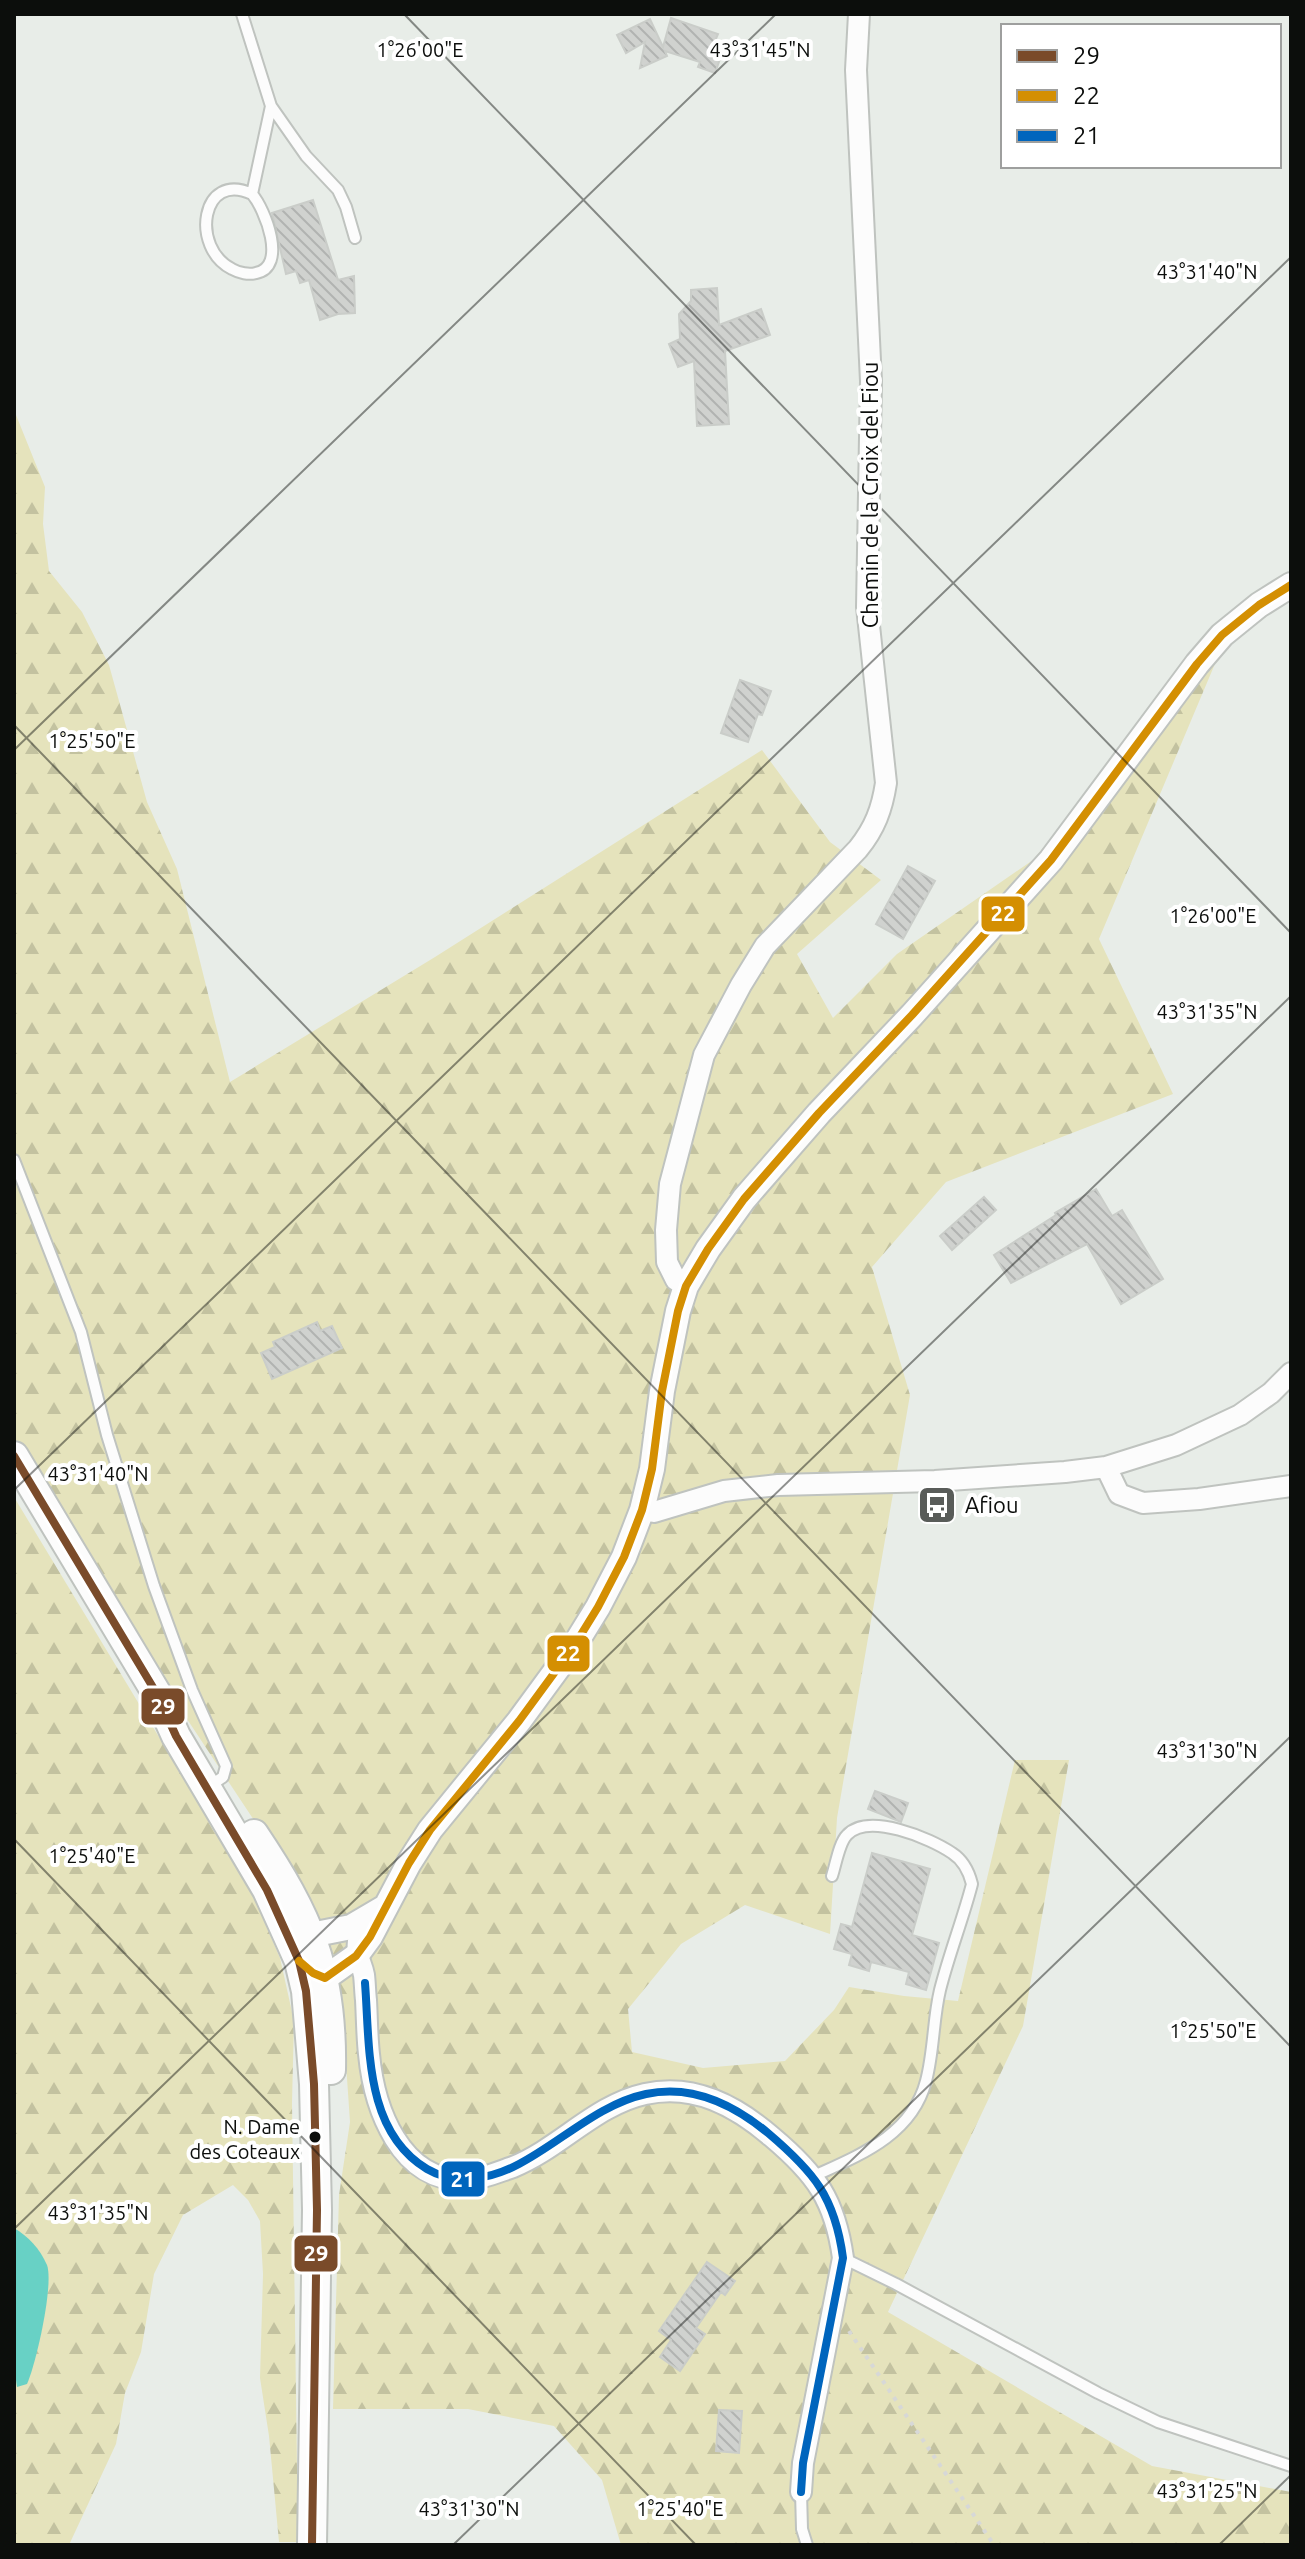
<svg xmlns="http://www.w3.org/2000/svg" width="1305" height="2559" font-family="Ubuntu,sans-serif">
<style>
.forest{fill:url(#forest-firs)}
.water{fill:#68d1c5}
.building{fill:url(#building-back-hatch);stroke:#cacdc9;stroke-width:2}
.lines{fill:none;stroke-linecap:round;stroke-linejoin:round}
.service-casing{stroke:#bfc3bf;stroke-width:14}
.minor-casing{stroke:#bfc3bf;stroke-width:24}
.tertiary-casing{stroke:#bfc3bf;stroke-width:28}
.secondary-casing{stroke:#bfc3bf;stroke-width:32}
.path{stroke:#d7d8d7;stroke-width:4;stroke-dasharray:4 6;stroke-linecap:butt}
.service{stroke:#fcfcfc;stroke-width:10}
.minor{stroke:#fcfcfc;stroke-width:20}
.tertiary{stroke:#fcfcfc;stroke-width:24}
.secondary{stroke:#fcfcfc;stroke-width:28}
.bus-1-casing{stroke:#fff;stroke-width:14}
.bus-2-casing{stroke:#fff;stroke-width:14}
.bus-3-casing{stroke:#fff;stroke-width:14}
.bus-1{stroke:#7a4b2a;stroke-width:8}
.bus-2{stroke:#d48f02;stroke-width:8}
.bus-3{stroke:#0065bd;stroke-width:8}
.ticks{fill:none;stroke:#0c0e0c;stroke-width:2;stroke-opacity:0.45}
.bus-dot{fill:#0c0e0c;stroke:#fff;stroke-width:3}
.labels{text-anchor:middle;stroke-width:8;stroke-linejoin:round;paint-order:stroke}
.bus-label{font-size:20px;fill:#0c0e0c;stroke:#fff;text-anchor:end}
.street-label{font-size:22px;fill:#0c0e0c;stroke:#fff}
.poi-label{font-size:22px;fill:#0c0e0c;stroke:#fff;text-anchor:start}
.ticks-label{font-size:20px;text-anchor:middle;fill:#0c0e0c;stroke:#fff;stroke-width:8;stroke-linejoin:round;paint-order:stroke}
.line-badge{stroke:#fff;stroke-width:3}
.badge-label{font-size:22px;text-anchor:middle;font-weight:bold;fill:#fff}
</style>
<defs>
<pattern id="forest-firs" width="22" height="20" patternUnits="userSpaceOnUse" patternTransform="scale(2)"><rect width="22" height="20" fill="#e5e3bc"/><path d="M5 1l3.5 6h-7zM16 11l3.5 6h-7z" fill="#c3c2a0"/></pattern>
<pattern id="building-back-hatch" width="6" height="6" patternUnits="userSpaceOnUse" patternTransform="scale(2)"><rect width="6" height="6" fill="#d0d2cf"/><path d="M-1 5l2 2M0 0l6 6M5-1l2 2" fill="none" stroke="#b1b3b1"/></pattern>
</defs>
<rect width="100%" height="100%" fill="#e8ede8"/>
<path class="forest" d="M 14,410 L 45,487 L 43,524 L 49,571 L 82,612 L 109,665 L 147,802 L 177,869 L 230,1082 L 435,957 L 762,750 L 830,842 L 881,880 L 797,954 L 833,1018 L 897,954 L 1033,860 L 1233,621 L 1099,939 L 1173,1094 L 946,1182 L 872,1267 L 910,1395 L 837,1818 L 830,1934 L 745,1905 L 681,1944 L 628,2009 L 632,2052 L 703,2068 L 785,2061 L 834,2010 L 849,1987 L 904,1996 L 958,2001 L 1015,1760 L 1069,1760 L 1023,2026 L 888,2312 L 1152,2466 L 1291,2492 L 1291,2545 L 621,2545 L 602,2480 L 554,2426 L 468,2409 L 333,2409 L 339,2195 L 350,2122 L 341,1990 L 314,1911 L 185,1716 L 14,1441 Z
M 14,1497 L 249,1886 L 280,1958 L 294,2021 L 292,2103 L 298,2542 L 279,2542 L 269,2436 L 260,2378 L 263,2274 L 260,2221 L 248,2200 L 233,2185 L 183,2215 L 154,2274 L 141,2352 L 125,2393 L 116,2444 L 69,2545 L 14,2545 Z"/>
<path class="water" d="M 14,2228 C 28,2236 40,2249 47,2265 C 54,2285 36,2364 27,2384 L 17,2387 L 14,2367 Z"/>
<path class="building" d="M 671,18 L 718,34 L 715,41 L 725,45 L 715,73 L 698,67 L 700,62 L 665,51 L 667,56 L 640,68 L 645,42 L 626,53 L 617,35 L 650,19 L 663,47 Z
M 313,200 L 338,280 L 354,276 L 355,313 L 338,314 L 320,320 L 309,280 L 300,283 L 296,271 L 286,274 L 272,213 Z
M 717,288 L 719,325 L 761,309 L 770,335 L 725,351 L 729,424 L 697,426 L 694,361 L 678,367 L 669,344 L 680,339 L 679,314 L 691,301 L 691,290 Z
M 740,680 L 771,691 L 762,715 L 758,714 L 748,742 L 721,733 Z
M 908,866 L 935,881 L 903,939 L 876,924 Z
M 1096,1189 L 1112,1216 L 1122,1210 L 1163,1279 L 1121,1304 L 1087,1244 L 1011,1283 L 994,1255 L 1056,1215 L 1055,1213 Z
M 984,1197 L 996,1210 L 952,1250 L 940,1236 Z
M 317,1322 L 320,1331 L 332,1326 L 342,1348 L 272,1379 L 261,1353 L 275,1347 L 273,1342 Z
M 875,1791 L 908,1803 L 901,1822 L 868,1809 Z
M 872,1853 L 930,1869 L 912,1935 L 939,1943 L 926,1990 L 906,1984 L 909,1972 L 871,1962 L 869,1971 L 849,1965 L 852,1954 L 834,1949 L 841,1924 L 852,1927 Z
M 707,2262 L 735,2281 L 725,2295 L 721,2292 L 696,2328 L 705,2334 L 680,2371 L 660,2357 L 671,2340 L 659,2331 Z
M 719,2410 L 742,2411 L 739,2453 L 716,2451 Z"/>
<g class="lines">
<g class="service-casing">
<path id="service" d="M 242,14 L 271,106 L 306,156 L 338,190 L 346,207 L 355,238
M 252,194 C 201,170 190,248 232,269 C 239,273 249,275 256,273 C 288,267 265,209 252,194 L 271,106
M 14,1160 L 81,1332 L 107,1435 L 154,1586 L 192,1690 L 226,1766 L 223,1777 L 208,1787
M 814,2176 C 860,2155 912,2135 926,2081 C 934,2051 933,2019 940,1990 C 949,1954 963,1919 972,1884 C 969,1872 963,1860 952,1853 C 930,1838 868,1812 847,1835 C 839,1843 836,1864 832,1876
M 843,2258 L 896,2284 L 1098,2393 L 1158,2422 L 1291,2466
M 801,2492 L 802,2529 L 807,2545"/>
</g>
<g class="minor-casing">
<path id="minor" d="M 686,1286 L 676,1280 L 667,1262 L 666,1230 L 670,1184 L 704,1055 L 741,985 L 765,946 L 858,849 C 875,828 882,809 886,783 L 867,607 L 871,381 L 856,70 L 859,14
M 1106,1467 L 1119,1494 L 1143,1503 L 1199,1499 L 1291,1486
M 642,1510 L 654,1512 L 724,1491 L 778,1485 L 935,1481 L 1065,1472 L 1106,1467 L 1176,1445 L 1240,1415 L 1271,1393 L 1291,1373
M 358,1941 C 356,1959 361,1960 364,1975 C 365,1983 365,1992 366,2000 C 367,2018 367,2036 369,2054 C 374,2108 400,2183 467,2180 C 483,2179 498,2172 513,2167 C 560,2148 595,2105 645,2094 C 694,2083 736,2106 772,2137 C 816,2174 835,2200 843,2258 L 803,2463 L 801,2492"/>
</g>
<g class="tertiary-casing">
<path id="tertiary" d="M 385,1907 L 351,1927 L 311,1935 L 303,1947 L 299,1961 L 313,1973 L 325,1978 L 356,1956 L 370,1937 L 409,1863 L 430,1830 L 519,1721 L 574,1646 L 598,1607 L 624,1557 L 642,1510 L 652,1469 L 662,1391 L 678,1311 L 686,1286 L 708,1249 L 744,1199 L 819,1113 L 912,1015 L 1051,860 L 1197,664 L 1222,635 L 1259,605 L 1291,585"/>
</g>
<g class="secondary-casing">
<path id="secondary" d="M 14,1456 L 157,1694 L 176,1736 L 267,1890 L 299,1961 L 306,1991 L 314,2084 L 317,2210 L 312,2545
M 254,1834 C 309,1916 333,1970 331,2070"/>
</g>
<path class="path" d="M 849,2331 L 994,2545"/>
<use href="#service" class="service"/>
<use href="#minor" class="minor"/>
<use href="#tertiary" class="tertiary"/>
<use href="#secondary" class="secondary"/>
<g class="bus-1-casing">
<path id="bus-1" d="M 14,1456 L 157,1694 L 176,1736 L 267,1890 L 299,1961 L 306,1991 L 314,2084 L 317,2210 L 312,2545"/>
</g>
<g class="bus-2-casing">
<path id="bus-2" d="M 299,1961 L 313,1973 L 325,1978 L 356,1956 L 370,1937 L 409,1863 L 430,1830 L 519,1721 L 574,1646 L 598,1607 L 624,1557 L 642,1510 L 652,1469 L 662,1391 L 678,1311 L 686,1286 L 708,1249 L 744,1199 L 819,1113 L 912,1015 L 1051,860 L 1197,664 L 1222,635 L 1259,605 L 1291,585"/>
</g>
<g class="bus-3-casing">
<path id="bus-3" d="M 365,1983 C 370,2047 364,2131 427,2169 C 456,2186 491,2179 519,2164 C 561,2142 599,2104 646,2094 C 692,2084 733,2104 768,2133 C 814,2172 835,2197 843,2258 L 803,2463 L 801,2492"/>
</g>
<use href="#bus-1" class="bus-1"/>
<use href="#bus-2" class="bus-2"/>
<use href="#bus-3" class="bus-3"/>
</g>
<path class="ticks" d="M 404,14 L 1291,933M 14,725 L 1291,2047M 14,750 L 776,14M 14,1490 L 1291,257M 14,1839 L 696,2545M 14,2229 L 1291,996M 453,2545 L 1291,1736M 1219,2545 L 1291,2475"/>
<defs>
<g id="bus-square" transform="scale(2)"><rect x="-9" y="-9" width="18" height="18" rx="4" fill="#595c59" stroke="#fff"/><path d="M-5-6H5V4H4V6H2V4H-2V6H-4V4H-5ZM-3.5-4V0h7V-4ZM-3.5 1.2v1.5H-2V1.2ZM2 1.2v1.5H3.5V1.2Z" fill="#fff"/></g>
</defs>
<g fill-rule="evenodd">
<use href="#bus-square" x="937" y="1505"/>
</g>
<circle class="bus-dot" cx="315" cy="2137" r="7"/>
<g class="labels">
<g class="bus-label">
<text x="300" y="2134">N. Dame<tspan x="300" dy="25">des Coteaux</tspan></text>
</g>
<g class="street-label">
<text transform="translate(870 495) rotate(-90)" y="8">Chemin de la Croix del Fiou</text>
</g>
<g class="poi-label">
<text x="965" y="1513">Afiou</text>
</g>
</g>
<g class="ticks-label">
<text x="760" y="57">43°31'45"N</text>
<text x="420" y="57">1°26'00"E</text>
<text x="1207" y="279">43°31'40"N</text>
<text x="92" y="748">1°25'50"E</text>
<text x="1213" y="923">1°26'00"E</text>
<text x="1207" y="1019">43°31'35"N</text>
<text x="98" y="1481">43°31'40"N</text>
<text x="1207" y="1758">43°31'30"N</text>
<text x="92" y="1863">1°25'40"E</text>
<text x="1213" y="2038">1°25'50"E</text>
<text x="98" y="2220">43°31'35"N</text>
<text x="1207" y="2498">43°31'25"N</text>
<text x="680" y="2516">1°25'40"E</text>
<text x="469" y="2516">43°31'30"N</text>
</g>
<g class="line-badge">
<rect x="980" y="895" width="46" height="38" rx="8" fill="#d48f02"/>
<rect x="546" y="1634" width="45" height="39" rx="8" fill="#d48f02"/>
<rect x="140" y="1687" width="46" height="39" rx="8" fill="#7a4b2a"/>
<rect x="440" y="2160" width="46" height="38" rx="8" fill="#0065bd"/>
<rect x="293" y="2234" width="46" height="39" rx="8" fill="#7a4b2a"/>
</g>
<g class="badge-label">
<text x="1003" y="921">22</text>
<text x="568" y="1661">22</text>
<text x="163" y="1714">29</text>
<text x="463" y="2187">21</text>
<text x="316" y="2261">29</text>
</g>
<rect width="1305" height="2559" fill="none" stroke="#0c0e0c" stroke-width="32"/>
<rect x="1001" y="24" width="280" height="144" fill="#ffffff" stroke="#9e9f9e" stroke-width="2"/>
<rect x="1017" y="50" width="40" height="12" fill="#7a4b2a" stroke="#9e9f9e" stroke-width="2"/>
<text x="1073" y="64" font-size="24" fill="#0c0e0c">29</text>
<rect x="1017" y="90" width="40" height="12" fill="#d48f02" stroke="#9e9f9e" stroke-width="2"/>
<text x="1073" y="104" font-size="24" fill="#0c0e0c">22</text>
<rect x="1017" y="130" width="40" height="12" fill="#0065bd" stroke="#9e9f9e" stroke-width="2"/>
<text x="1073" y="144" font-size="24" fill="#0c0e0c">21</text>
</svg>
